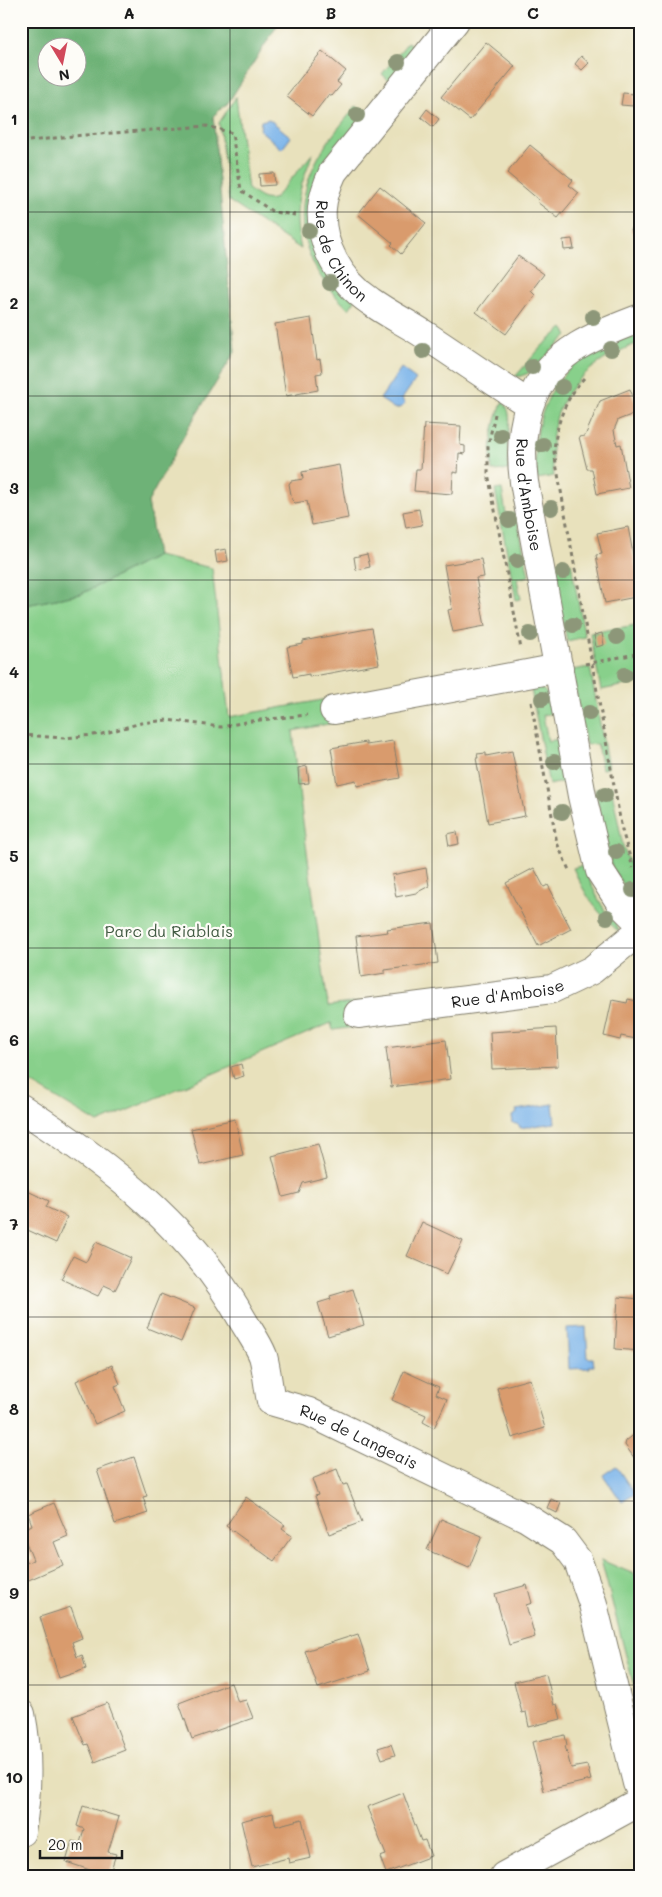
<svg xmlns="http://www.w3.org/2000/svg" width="662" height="1897" font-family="Mali,sans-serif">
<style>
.green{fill:#88d08b;stroke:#527654}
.forest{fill:#6eb277;stroke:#45674a;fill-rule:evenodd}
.water{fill:#78b2e9;stroke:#4a6782}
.building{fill:#d99b6d}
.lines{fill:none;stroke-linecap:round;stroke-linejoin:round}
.street-casing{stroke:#827e6c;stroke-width:30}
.path{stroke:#827e6c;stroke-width:3;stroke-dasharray:4 4;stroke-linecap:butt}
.street{stroke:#fff;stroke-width:28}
.tree{fill:#8d9779}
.grid{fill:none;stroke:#1c1c1c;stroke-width:1;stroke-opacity:0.55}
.labels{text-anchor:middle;stroke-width:4.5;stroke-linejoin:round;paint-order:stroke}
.street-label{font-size:16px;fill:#1c1c1c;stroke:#fdfcf7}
.park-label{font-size:16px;fill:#425b43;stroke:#fdfcf7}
.neatline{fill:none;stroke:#1c1c1c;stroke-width:2}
.grid-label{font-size:16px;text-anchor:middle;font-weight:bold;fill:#1c1c1c}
</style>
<rect width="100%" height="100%" fill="#fdfcf7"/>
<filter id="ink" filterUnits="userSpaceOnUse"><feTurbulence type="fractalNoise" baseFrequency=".02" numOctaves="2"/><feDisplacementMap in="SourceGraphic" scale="10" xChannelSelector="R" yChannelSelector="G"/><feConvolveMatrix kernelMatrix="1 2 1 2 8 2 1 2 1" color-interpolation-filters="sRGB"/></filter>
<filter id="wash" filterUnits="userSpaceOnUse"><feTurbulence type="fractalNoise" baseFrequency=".0096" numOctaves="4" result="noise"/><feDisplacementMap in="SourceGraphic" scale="20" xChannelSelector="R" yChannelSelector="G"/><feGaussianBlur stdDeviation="1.12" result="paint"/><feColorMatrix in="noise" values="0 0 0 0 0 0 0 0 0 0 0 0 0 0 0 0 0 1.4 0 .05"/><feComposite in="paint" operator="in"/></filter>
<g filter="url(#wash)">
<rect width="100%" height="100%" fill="#e8e1bc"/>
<path class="green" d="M 408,42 L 417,50 L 391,82 L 382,74 Z
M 236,97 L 248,189 C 257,195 265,203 275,198 L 313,153 C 299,188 292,211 301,249 L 229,201 L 219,123 Z
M 356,106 L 365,114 L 319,180 L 355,300 L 349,309 C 303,269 288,214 318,158 C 328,139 343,123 356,106 Z
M 563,328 L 568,335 C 562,341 556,346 550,352 C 538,364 533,375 515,377 L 542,346 Z
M 641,331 L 641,342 C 577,366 543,405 554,476 L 537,479 C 530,427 547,377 594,350 C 609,343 626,338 641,331 Z
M 503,401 C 513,414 509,426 508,441 C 507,451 508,461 508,470 L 492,471 C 489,447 493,424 503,401 Z
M 502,489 L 506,514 L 516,513 L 529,576 L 517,579 L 521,599 L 516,600 L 495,490 Z
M 157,556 L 212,568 L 229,717 L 344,696 L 348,720 L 293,731 L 300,800 L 328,1006 L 382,999 L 385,1023 L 333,1030 L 331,1023 L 98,1123 L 21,1077 L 21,606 L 81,594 Z
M 571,563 L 585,637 L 567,641 L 553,567 Z
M 641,624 L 641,682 L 601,690 L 590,633 Z
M 590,667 L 608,768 L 602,769 L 597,744 L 586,745 L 572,670 Z
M 530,684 C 545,686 552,699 555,713 L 543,715 L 548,741 L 559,739 L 567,781 L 549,785 Z
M 611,786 L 623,846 L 629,863 L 641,886 L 641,909 L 612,868 L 595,789 Z
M 584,865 C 589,881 596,895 604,909 C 609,916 618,923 619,932 C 596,911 586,897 573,868 Z
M 601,1560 L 641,1577 L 641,1713 Z"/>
<path class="forest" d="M 21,21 L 280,21 L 228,103 L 213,116 L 235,352 L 190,425 L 148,502 L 157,556 L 81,594 L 21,606 ZM 48,48 L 78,48 L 78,78 L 48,78 Z"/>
<path class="water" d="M 269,119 L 291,137 L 282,149 L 260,130 L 261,121 Z
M 401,368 L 416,379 L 402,399 L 405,404 L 402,407 L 395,409 L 380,399 Z
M 553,1104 L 555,1123 L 519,1128 L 519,1125 L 513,1123 L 512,1116 L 517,1113 L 516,1110 Z
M 586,1327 L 588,1358 L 593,1358 L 594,1366 L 589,1366 L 589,1368 L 569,1369 L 567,1328 Z
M 616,1466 L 635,1494 L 622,1502 L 603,1475 Z"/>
<g id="blocks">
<path class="building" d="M 486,42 L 515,66 L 470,120 L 441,97 Z
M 322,51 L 346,71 L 337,82 L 341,85 L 332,96 L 329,94 L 312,116 L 286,96 Z
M 581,56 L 589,63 L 582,70 L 575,64 Z
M 623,93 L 635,94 L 633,106 L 621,105 Z
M 427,109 L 439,119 L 433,127 L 421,117 Z
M 530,145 L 573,180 L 569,185 L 579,193 L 558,218 L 537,202 L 539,200 L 507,173 Z
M 274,173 L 275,185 L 260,186 L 259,174 Z
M 380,186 L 426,223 L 401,254 L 391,245 L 393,243 L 358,214 Z
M 641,225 L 641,256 L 631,229 Z
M 572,239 L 574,249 L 564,250 L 563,240 Z
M 518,256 L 544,274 L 531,291 L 535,295 L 506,334 L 476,312 Z
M 311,318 L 317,360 L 320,359 L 322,373 L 316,374 L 318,390 L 286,396 L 275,324 Z
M 630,389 L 639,412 L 618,420 L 614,430 L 617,445 L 621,444 L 629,488 L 597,494 L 592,469 L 587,469 L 579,437 L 585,436 L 600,401 Z
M 424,424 L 461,426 L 460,445 L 465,446 L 465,454 L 459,453 L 458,473 L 453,472 L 452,494 L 414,491 L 416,469 L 421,469 Z
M 339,465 L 348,518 L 312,525 L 307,501 L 295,503 L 292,500 L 289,484 L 291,481 L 303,479 L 302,472 Z
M 419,509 L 422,525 L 406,528 L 403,512 Z
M 628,527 L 641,596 L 605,603 L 596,555 L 602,554 L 597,533 Z
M 226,549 L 228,561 L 217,563 L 215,551 Z
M 367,554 L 370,567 L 356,570 L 354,557 Z
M 481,559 L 484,577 L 476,578 L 485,626 L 453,632 L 448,610 L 452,609 L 444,565 Z
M 372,628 L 379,664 L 309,677 L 309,674 L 293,677 L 287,647 L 303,644 L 303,641 Z
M 602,633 L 604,645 L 596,647 L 594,635 Z
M 641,714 L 641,738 L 640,738 L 635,715 Z
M 393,741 L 400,778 L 357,786 L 356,780 L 337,784 L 331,748 L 366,742 L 366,745 Z
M 512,751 L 525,816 L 488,823 L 476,758 L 478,758 L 477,754 L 486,753 L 486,756 Z
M 307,766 L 309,783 L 299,784 L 298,768 Z
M 457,832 L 459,844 L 449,846 L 447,834 Z
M 426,868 L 429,886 L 416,893 L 396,897 L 392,875 Z
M 534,868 L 544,887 L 548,885 L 571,929 L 538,946 L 506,883 Z
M 433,923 L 438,963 L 385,970 L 385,973 L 361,977 L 356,936 L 388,932 L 387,929 Z
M 628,999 L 641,1002 L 641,1040 L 621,1036 L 620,1040 L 604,1036 L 612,1000 L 627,1003 Z
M 556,1028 L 558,1066 L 492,1069 L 490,1032 Z
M 446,1040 L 451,1079 L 391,1087 L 386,1048 Z
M 241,1064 L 244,1076 L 234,1079 L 231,1067 Z
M 235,1119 L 243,1155 L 200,1165 L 191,1129 Z
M 318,1144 L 327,1177 L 303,1183 L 299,1193 L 283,1197 L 272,1156 Z
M 21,1188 L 49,1201 L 46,1207 L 67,1217 L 56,1243 L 21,1227 Z
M 422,1222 L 463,1241 L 447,1274 L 407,1256 Z
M 96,1242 L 131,1258 L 115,1290 L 104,1285 L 98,1296 L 61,1279 L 73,1256 L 86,1262 Z
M 353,1289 L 364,1325 L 328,1336 L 318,1303 L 331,1299 L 330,1296 Z
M 161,1294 L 195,1308 L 181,1342 L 147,1328 Z
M 618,1297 L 641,1299 L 641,1351 L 615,1349 Z
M 112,1365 L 120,1384 L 115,1386 L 125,1411 L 95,1424 L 76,1381 Z
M 404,1371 L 439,1387 L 436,1394 L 447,1399 L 434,1428 L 423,1422 L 426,1415 L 392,1400 Z
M 530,1379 L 545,1428 L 512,1438 L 497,1388 Z
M 641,1429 L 641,1460 L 640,1460 L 635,1459 L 625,1445 L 626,1441 Z
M 134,1457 L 147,1496 L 143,1497 L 148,1513 L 115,1524 L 97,1470 Z
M 337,1469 L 343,1485 L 347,1484 L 362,1522 L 329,1534 L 315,1496 L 318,1495 L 312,1479 Z
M 246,1497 L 285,1525 L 282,1529 L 292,1536 L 274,1561 L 226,1526 Z
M 551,1499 L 561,1503 L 557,1513 L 547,1508 Z
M 54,1503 L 68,1536 L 54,1542 L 63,1565 L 24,1582 L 21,1576 L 21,1565 L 33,1560 L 21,1530 L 32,1525 L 28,1514 Z
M 441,1519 L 482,1536 L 469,1568 L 427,1550 Z
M 527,1585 L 532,1603 L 526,1605 L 535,1637 L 509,1645 L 495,1594 Z
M 71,1607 L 82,1638 L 72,1642 L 77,1657 L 82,1655 L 86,1669 L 59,1678 L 40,1617 Z
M 358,1634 L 370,1671 L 318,1688 L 305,1651 Z
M 546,1674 L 554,1705 L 557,1704 L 561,1719 L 529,1727 L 526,1712 L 522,1713 L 514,1682 Z
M 231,1683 L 238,1702 L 246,1700 L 253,1718 L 192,1739 L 179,1703 Z
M 107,1703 L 125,1750 L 95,1762 L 88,1744 L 85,1745 L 73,1716 Z
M 565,1735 L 567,1745 L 565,1746 L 571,1768 L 587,1765 L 591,1780 L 544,1791 L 532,1742 Z
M 391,1744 L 395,1755 L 382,1759 L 378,1748 Z
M 403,1793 L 421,1841 L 425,1840 L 431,1856 L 386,1873 L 380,1857 L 386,1855 L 367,1807 Z
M 83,1806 L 119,1817 L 108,1852 L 116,1854 L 109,1876 L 104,1874 L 104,1876 L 88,1876 L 90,1870 L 66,1862 L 72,1841 L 80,1843 L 84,1829 L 77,1826 Z
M 273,1813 L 276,1826 L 302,1819 L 311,1858 L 289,1863 L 288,1858 L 252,1867 L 241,1821 Z"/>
</g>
</g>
<g filter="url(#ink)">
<use href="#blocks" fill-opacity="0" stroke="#827e6c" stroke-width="1"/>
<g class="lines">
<g class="street-casing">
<g id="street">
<path id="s1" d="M 455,21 L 333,172 C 328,183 323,195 322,208 C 319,244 340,281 370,301 C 388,314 407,323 425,335 C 460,358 494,382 529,404"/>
<path id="s2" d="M 641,318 C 620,326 598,334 578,346 C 528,376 517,428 524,482 L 582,796 L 600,871 L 622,905 L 641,924"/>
<path d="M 334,710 L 559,668"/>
<path id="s3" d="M 358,1014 L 552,989 L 592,970 L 641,930"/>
<path id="s4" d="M 21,1108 C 108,1164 191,1227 242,1319 C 249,1331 258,1343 263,1356 C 267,1370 268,1387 271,1401 L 309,1412 L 527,1518 L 563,1541 L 578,1561 L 593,1604 L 637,1783 L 641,1792"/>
<path d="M 21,1714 C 29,1754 28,1792 21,1832"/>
<path d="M 504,1876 L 641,1801"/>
</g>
</g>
<path class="path" d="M 21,142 L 72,136 L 207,126 L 232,133 L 241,190 L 273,212 L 295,215
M 584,378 C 565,399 556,424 554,452 L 622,830 L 633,868
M 495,414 L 488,446 L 488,473 L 521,649
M 585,664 L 641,653
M 531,702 L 557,843 L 569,870
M 21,735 L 65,738 L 102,734 L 141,723 L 168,720 L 221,727 L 251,721 L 307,715"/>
<use href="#street" class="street"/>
</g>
<g class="tree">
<circle cx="398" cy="62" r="8"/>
<circle cx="357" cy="115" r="8"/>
<circle cx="309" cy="231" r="8"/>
<circle cx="330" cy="283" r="8"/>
<circle cx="593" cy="317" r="8"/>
<circle cx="611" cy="349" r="8"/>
<circle cx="423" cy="351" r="8"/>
<circle cx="532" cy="367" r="8"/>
<circle cx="562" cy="387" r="8"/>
<circle cx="501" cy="436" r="8"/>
<circle cx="543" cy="445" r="8"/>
<circle cx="551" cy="508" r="8"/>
<circle cx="509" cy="520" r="8"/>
<circle cx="517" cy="561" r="8"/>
<circle cx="563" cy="572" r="8"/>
<circle cx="573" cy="625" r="8"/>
<circle cx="530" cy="634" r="8"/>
<circle cx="617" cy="637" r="8"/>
<circle cx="625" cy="675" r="8"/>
<circle cx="542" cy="699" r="8"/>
<circle cx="589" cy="713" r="8"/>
<circle cx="554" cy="762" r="8"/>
<circle cx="605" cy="795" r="8"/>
<circle cx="562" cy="812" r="8"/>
<circle cx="616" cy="852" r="8"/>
<circle cx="633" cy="890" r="8"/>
<circle cx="607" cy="917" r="8"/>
</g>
</g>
<path class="grid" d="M 230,21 L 230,1876M 432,21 L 432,1876M 21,212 L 641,212M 21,396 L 641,396M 21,580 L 641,580M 21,764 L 641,764M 21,948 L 641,948M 21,1133 L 641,1133M 21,1317 L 641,1317M 21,1501 L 641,1501M 21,1685 L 641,1685"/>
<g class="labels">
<g class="street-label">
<text dy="6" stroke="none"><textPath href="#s1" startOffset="280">Rue de Chinon</textPath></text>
<text dy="6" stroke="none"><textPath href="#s2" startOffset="238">Rue d'Amboise</textPath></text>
<text dy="6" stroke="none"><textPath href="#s3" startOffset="151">Rue d'Amboise</textPath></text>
<text dy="6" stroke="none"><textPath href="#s4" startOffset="492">Rue de Langeais</textPath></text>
</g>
<g class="park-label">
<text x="169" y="937">Parc du Riablais</text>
</g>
</g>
<rect width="662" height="1897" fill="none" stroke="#fdfcf7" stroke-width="55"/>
<g transform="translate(62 62) rotate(170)"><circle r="24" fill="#fdfcf7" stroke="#a3a29f"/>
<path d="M0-4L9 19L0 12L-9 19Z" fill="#d1495b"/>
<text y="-8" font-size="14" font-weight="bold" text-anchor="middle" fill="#1c1c1c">N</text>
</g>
<path d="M40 1850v8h82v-8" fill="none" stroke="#1c1c1c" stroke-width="2.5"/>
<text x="48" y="1850" font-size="15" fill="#1c1c1c" stroke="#fdfcf7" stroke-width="4" paint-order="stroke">20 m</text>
<rect x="28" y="28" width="606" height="1842" class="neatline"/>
<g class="grid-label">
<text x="129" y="19">A</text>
<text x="331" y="19">B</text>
<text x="533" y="19">C</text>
<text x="14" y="125">1</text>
<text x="14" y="309">2</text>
<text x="14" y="494">3</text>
<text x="14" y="678">4</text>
<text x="14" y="862">5</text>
<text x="14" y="1046">6</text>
<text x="14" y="1230">7</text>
<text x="14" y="1415">8</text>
<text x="14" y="1599">9</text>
<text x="14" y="1783">10</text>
</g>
</svg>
